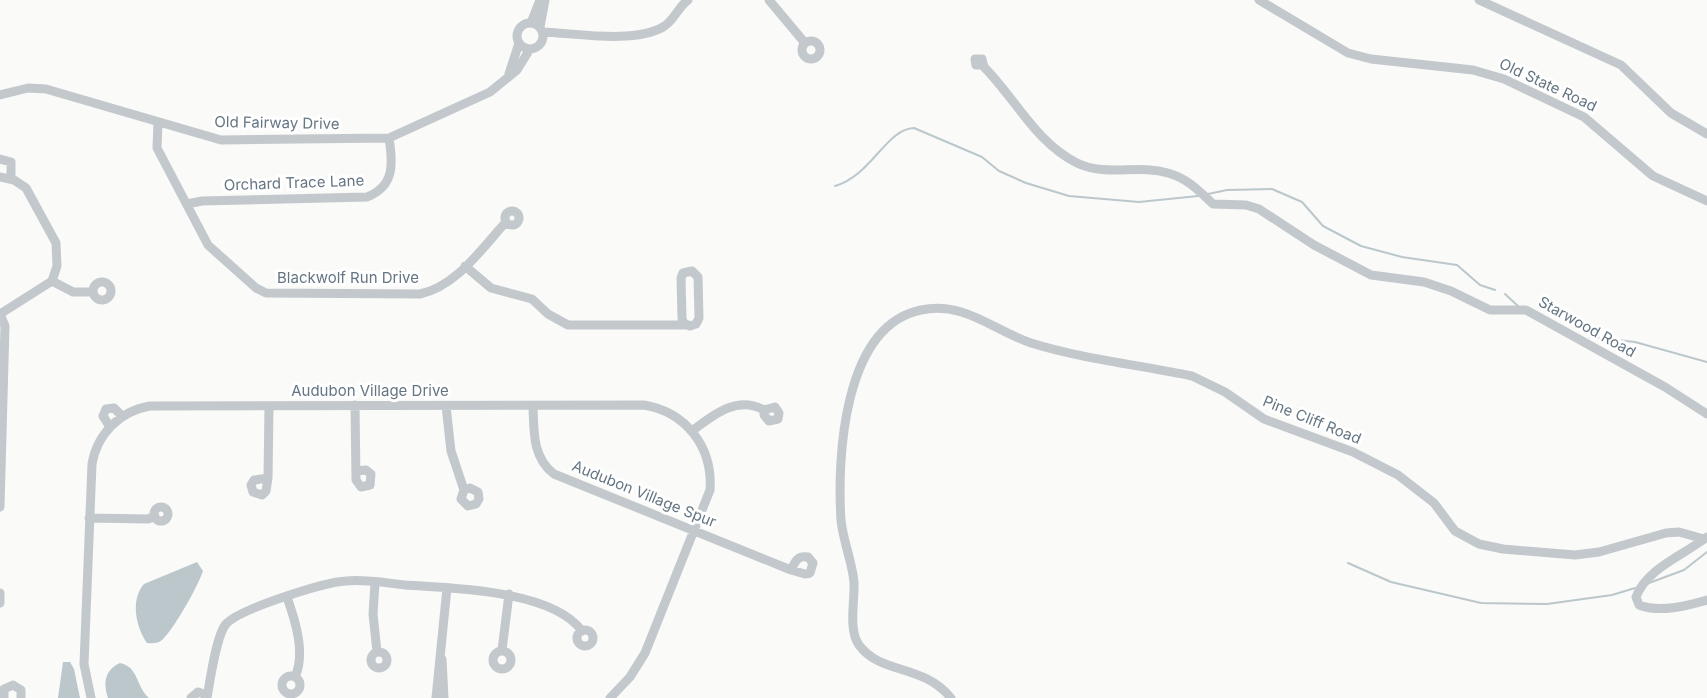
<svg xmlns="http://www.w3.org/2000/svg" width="1707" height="698" font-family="Inter,sans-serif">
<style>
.water{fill:#bbc7cb}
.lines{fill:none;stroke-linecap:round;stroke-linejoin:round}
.stream{stroke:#bbc7cb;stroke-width:2}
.minor{stroke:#c3c8cc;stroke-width:9}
.labels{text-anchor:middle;stroke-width:6;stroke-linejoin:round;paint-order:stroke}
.street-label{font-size:15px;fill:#657683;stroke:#fff}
</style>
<rect width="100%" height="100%" fill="#fafaf8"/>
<path class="water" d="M 197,562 L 203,571 C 198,586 175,627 164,638 C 160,643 153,644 147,643 C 136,627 130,600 144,584 Z
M 63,662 L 70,662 L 74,669 L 80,698 L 58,698 Z
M 120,663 C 139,667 136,687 149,698 L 108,698 C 103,682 105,670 120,663 Z"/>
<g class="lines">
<path class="stream" d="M 835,186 C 872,175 886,129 914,128 L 982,157 L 999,171 L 1026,183 L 1069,196 L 1139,202 L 1198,196
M 1208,194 L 1227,190 L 1272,189 L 1302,202 L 1323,226 L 1361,246 L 1402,257 L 1457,265 L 1480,285 L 1495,290
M 1505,294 L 1518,306
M 1590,337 L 1635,342 L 1707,362
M 1348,563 L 1391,582 L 1481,603 L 1547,604 L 1612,595 L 1635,588
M 1649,583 L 1684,570 L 1707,552"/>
<path class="minor" d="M 769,0 L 805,43
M 1259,0 L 1348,53 L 1371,59 L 1473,70 L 1504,79 L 1584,117 L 1653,176 L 1707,201
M 1479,0 L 1621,65 L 1671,113 L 1707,134
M517 36a13 13 0 1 1 26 0a13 13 0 1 1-26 0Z
M 531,23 L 540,0
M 540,27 L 545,0
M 542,32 C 575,33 633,44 663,27 C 674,21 678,7 688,0
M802 50a9 9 0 1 1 18 0a9 9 0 1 1-18 0Z
M 983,65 L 976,65 L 975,59 L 982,59 L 984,67 C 1015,98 1036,143 1077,163 C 1106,177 1138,164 1168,173 C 1187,178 1199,191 1213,204 L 1246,205 L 1259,209 L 1314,245 L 1371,275 L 1424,282 L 1451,291 L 1490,310 L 1526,310 L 1665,387 L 1707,414
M 509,74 L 519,43
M 0,95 L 28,88 L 46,89 L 221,140 L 389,138 L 490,92 L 517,70 L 530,49
M 158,122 L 157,148 L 208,245 L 256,288 L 266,293 L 420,294 C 456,287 482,248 506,222
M 0,159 L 11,162 L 11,179
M 0,177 L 14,180 L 26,188 L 56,243 L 57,266 L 52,281 L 0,314
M 187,204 L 202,201 L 367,197 C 395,186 393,163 389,138
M505 218a7 7 0 1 1 14 0a7 7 0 1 1-14 0Z
M 465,266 L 491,288 L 532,299 L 548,314 L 568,325 L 685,325
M 692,271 L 698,277 L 699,318 L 696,324 L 690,326 L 683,323 L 682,318 L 681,278 L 683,273 Z
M 52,281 L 73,292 L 93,292
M93 291a9 9 0 1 1 18 0a9 9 0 1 1-18 0Z
M 0,314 L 5,326 L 0,507
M 355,405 L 356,480 L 361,487 L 370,485 L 371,474 L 366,470 L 356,471
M 446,406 L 451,451 L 464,490 L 461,499 L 468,506 L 476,504 L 479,499 L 478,492 L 470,488 L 464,490
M 533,406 C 534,431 532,457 554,474 L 791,570 L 805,574 L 810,573 L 813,563 L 808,557 C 797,555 795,562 791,570
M 110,427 L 103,416 L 106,409 L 114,408 L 122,416
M 692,431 C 713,415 737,395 764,410 L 764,415 L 769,421 L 778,419 L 779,413 L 775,407 L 764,410
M 268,478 L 254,480 L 251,485 L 253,492 L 262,495 L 266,491 L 268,478 L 269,407
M154 514a7 7 0 1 1 14 0a7 7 0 1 1-14 0Z
M 89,518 L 148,519 L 155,516
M 1707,537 C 1684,555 1647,568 1636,597 L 1639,605 C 1660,613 1686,606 1707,600
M 375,583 L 373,614 L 377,652
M 0,593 L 0,603
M 287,597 C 295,620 306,653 295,677
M577 638a8 8 0 1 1 16 0a8 8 0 1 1-16 0Z
M 502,650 L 509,594
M493 660a9 9 0 1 1 18 0a9 9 0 1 1-18 0Z
M371 660a8 8 0 1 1 16 0a8 8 0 1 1-16 0Z
M 442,659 L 444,698
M282 685a9 9 0 1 1 18 0a9 9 0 1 1-18 0Z
M 4,698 L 4,689 L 13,685 L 21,690 L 21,698
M 91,698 L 84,664 L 92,464 C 97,434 120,411 150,406 L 644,405 C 686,412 713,447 710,490 L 645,653 L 630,677 L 610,698
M 191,698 L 198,692 L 207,695
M 207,698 C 210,681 216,636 226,624 C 239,609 325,582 346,581 C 365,579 386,583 405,585 C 452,588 552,590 582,631
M 436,698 L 447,588
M 951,698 C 922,663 881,675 859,645 C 848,630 855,600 854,582 C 852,561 843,541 841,520 C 837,458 843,326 921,310 C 964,301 993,330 1031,343 C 1083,359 1139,365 1192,376 L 1225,392 L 1264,419 L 1353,452 L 1398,475 L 1434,503 L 1455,531 L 1479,544 L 1503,549 L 1575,555 L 1599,552 L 1666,533 L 1679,532 L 1704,539"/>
</g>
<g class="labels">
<g class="street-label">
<text transform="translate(1548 85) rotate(25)" y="5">Old State Road</text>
<text transform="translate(277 123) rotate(1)" y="5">Old Fairway Drive</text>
<text transform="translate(294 183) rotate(-2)" y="5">Orchard Trace Lane</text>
<text x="348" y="283">Blackwolf Run Drive</text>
<text transform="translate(1587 327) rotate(29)" y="5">Starwood Road</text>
<text x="370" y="396">Audubon Village Drive</text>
<text transform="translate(1312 420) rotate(22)" y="5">Pine Cliff Road</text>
<text transform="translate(644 494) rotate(22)" y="5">Audubon Village Spur</text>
</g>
</g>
</svg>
